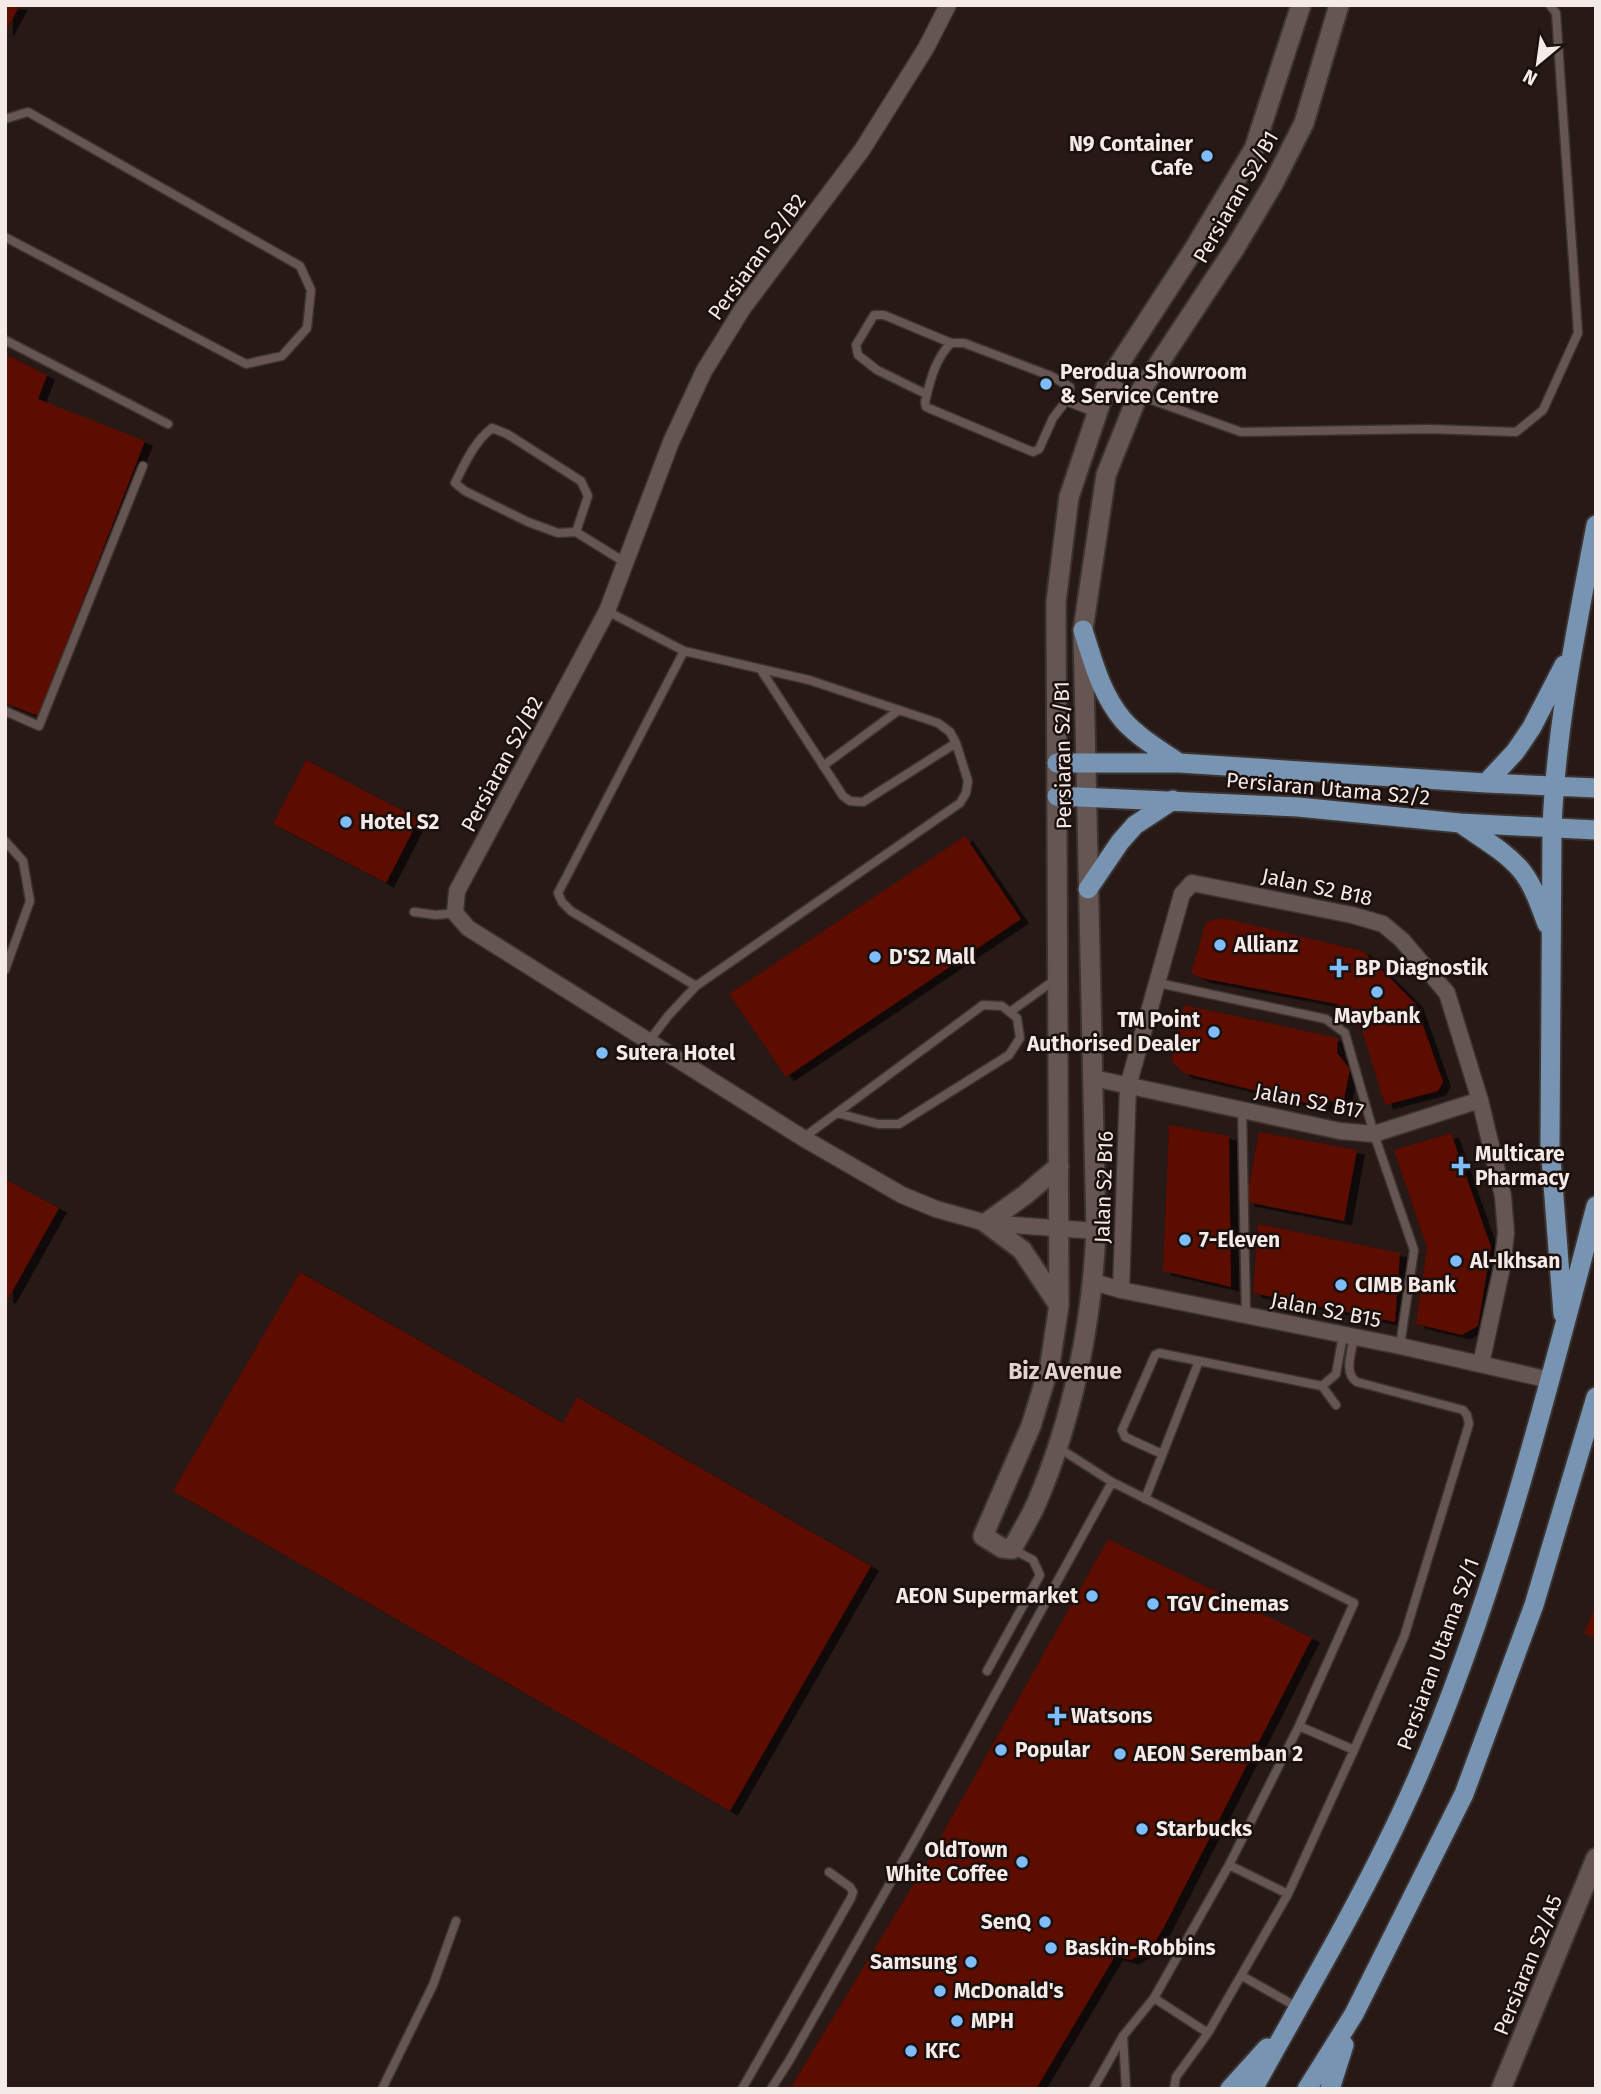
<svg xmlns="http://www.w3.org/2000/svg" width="1601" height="2094" font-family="'Fira Sans',sans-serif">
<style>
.building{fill:#5b0a00;filter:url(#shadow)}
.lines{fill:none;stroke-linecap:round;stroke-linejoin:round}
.service-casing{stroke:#3c3331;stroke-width:11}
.minor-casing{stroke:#3c3331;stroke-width:19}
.tertiary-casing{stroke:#3c3331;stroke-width:23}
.primary-casing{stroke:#3c3331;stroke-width:23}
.service{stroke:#655652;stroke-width:8}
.minor{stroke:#655652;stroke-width:16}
.tertiary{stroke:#655652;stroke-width:19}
.primary{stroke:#7894b3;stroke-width:19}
.poi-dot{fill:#7ebdf9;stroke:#1c100d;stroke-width:2.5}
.labels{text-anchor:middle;stroke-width:5;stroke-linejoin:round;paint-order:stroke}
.poi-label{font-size:21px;font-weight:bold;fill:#f4eae8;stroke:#1c100d;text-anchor:start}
.street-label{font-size:21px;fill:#f4eae8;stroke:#1c100d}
.neighbourhood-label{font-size:23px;font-weight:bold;fill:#e4d2ce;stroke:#1c100d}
</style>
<defs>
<filter id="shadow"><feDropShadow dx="8" dy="4.5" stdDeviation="0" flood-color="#0009"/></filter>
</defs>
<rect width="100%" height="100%" fill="#261916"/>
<path class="building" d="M 5,5 L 20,5 L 5,33 Z
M 5,354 L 47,375 L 38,399 L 145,441 L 38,716 L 5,703 Z
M 306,760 L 419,819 L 386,883 L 273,824 Z
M 965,836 L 1021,919 L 786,1077 L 729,994 Z
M 1223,918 L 1363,951 L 1415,1003 L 1443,1082 L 1438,1091 L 1385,1105 L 1362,1030 L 1337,1004 L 1201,978 L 1191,973 L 1206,922 Z
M 1184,1005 L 1338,1038 L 1337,1053 L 1350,1069 L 1343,1104 L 1328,1100 L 1326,1108 L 1183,1073 L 1171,1060 Z
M 1169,1125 L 1229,1136 L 1231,1287 L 1163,1271 Z
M 1259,1132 L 1357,1150 L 1344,1221 L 1246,1202 Z
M 1451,1133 L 1491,1247 L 1478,1326 L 1462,1335 L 1416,1324 L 1427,1248 L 1394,1150 Z
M 5,1179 L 59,1208 L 8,1299 L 5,1298 Z
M 1258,1224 L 1400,1253 L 1395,1322 L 1253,1293 Z
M 300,1272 L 563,1423 L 577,1397 L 871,1566 L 730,1811 L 173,1491 Z
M 1108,1539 L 1312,1638 L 1163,1929 L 1150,1949 L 1131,1960 L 1115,1956 L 1036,2089 L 790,2089 L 922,1870 Z
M 1596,1605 L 1596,1639 L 1584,1633 Z"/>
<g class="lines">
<g class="service-casing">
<path id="service" d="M 5,119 L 28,112 L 300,266 L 311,290 L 307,328 L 282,356 L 246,364 L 5,237
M 5,340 L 168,424
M 951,343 L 964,343 L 1051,376 L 1070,387 L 1066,401 L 1053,418 L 1039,449 L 1033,452 L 926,407 L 925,402 C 930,381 935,359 951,343 Z
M 1108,381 L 1138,395 L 1241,432 L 1429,429 L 1516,432 L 1543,410 L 1578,333 L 1556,13 L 1550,5
M 926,394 L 877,370 L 858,355 L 856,345 L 874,315 L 884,315 L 951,343
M 1066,401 L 1096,413
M 576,532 L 588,496 L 581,481 L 507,434 L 492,428 C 474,442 465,463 455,483 L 465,491 L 528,522 L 558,533 L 576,532 L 626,563
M 607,611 L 684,651 L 809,680 L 938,723 L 950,732 L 956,743 L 968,781 L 966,793 L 960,803 L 696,986 L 668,1016 L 649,1041
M 684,651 L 558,893 L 562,902 L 571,911 L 696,986
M 761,670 L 843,796 L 850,801 L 863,802 L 956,743
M 5,711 L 39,726 L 143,466
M 823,766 L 899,710
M 5,841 L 23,861 L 30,901 L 5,970
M 414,912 L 436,915 L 455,913
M 1158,983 L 1326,1019 L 1345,1033 L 1374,1134 L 1414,1250 L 1400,1346
M 1010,1012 L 1056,979
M 1242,1110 L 1246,1315
M 803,1138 L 983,1005 L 1002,1006 L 1017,1018 L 1020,1038 L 1009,1055 L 899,1124 L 878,1124 L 837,1113
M 1322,1386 L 1336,1374 L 1343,1335
M 1059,1448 L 1112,1482 L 1354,1603 L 1299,1726 L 1229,1865 L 1154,1998 L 1123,2036 L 1093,2089
M 1162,1454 L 1125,1437 L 1122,1430 L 1155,1355 L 1159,1353 L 1199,1361
M 1145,1499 L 1199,1361 L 1322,1386 L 1336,1405
M 987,1671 L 1040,1575 L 1033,1560 L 1012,1549
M 1299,1726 L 1354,1750
M 1229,1865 L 1288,1894
M 1242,1976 L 1297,2007
M 1154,1998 L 1208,2033
M 1123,2036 L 1126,2089
M 382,2089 L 433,1985 L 456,1921
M 742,2089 L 851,1898 L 853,1892 L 850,1887 L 829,1872
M 771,2089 L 789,2061 L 917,1836 L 1112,1482
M 1174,2089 L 1176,2077 L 1208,2033 L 1288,1894 L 1354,1750 L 1404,1637 L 1469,1424 L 1467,1415 L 1463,1410 L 1357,1382 C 1343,1374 1352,1351 1354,1337"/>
</g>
<g class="minor-casing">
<path id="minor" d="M 948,5 L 926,48 L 862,150 L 743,308 L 704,371 L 671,442 L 607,611 L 457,891 L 455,913 L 468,928 L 803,1138 L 902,1195 L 936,1209 L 986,1223 L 1096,1231
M 1093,1078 L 1340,1131 L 1374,1134 L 1480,1100
M 1094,1282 L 1121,1290 L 1400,1346 L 1550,1380
M 1121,1290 L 1128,1086 L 1182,894 L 1192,883 L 1352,915 L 1383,924 L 1402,940 L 1447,993 L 1480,1100 L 1503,1196 L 1506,1233 L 1502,1267 L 1481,1364"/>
</g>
<g class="tertiary-casing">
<path id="tertiary" d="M 1301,5 L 1254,149 L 1194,249 L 1108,381 L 1069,497 L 1056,602 L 1059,1305 L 1050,1364 L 1031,1426 L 983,1536 L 1002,1548 L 1012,1549 C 1020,1534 1030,1518 1037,1502 C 1073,1418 1092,1322 1096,1231 L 1083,630 L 1106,475 L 1138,395 L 1235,248 L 1273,184 L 1304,123 L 1339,5
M 1058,1304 L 1022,1250 L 986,1223 L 1025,1195 L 1059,1166
M 1501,2089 L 1596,1858"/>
</g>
<g class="primary-casing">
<path id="primary" d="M 1083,630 C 1093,661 1101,694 1123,720 C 1138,737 1160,750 1179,763
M 1057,763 L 1179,763 L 1486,783 L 1596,788
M 1486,783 L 1515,752 L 1532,727 L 1564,665
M 1057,796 L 1298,807 L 1460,823 L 1596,830
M 1460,823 C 1481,838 1505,851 1521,870 C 1534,886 1540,906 1547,924
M 1088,889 L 1120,842 L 1135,825 L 1173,800
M 1563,1314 L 1550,1145 L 1552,828 C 1556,726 1577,625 1596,525
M 1230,2089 L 1267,2048
M 1253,2089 C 1310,1986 1371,1884 1418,1776 C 1496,1595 1546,1397 1596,1206
M 1307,2089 L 1354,2014 L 1464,1794 L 1534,1605 L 1596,1397
M 1330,2089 L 1344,2045"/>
</g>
<use href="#service" class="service"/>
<use href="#minor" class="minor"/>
<use href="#tertiary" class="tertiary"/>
<use href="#primary" class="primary"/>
</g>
<g class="poi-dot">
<circle cx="1207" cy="156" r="7"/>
<circle cx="1046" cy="384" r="7"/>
<circle cx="346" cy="822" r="7"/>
<circle cx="1220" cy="945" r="7"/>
<circle cx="875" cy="957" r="7"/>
<path d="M1335.5 957.5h7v7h7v7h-7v7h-7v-7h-7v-7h7z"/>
<circle cx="1377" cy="992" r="7"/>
<circle cx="1214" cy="1032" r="7"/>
<circle cx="602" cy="1053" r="7"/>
<path d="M1457.5 1155.5h7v7h7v7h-7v7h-7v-7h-7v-7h7z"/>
<circle cx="1185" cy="1240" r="7"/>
<circle cx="1456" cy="1261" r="7"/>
<circle cx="1341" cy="1285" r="7"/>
<circle cx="1092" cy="1596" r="7"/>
<circle cx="1153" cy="1604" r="7"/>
<path d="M1053.5 1705.5h7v7h7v7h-7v7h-7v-7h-7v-7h7z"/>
<circle cx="1001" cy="1750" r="7"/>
<circle cx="1120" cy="1754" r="7"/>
<circle cx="1142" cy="1829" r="7"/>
<circle cx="1022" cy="1862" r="7"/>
<circle cx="1045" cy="1922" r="7"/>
<circle cx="1051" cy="1948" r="7"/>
<circle cx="971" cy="1962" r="7"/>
<circle cx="940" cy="1991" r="7"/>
<circle cx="957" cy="2021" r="7"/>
<circle cx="911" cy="2051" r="7"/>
</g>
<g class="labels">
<g class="poi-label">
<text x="1193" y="151" text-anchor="end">N9 Container<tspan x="1193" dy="24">Cafe</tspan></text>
<text x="1060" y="379">Perodua Showroom<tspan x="1060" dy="24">&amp; Service Centre</tspan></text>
<text x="360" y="829">Hotel S2</text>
<text x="1234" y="952">Allianz</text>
<text x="889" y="964">D'S2 Mall</text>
<text x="1355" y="975">BP Diagnostik</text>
<text x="1377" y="1023" text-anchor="middle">Maybank</text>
<text x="1200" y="1027" text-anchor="end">TM Point<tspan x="1200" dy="24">Authorised Dealer</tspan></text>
<text x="616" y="1060">Sutera Hotel</text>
<text x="1475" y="1161">Multicare<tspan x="1475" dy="24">Pharmacy</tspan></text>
<text x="1199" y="1247">7-Eleven</text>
<text x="1470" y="1268">Al-Ikhsan</text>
<text x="1355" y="1292">CIMB Bank</text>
<text x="1078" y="1603" text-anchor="end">AEON Supermarket</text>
<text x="1167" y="1611">TGV Cinemas</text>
<text x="1071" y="1723">Watsons</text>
<text x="1015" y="1757">Popular</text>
<text x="1134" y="1761">AEON Seremban 2</text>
<text x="1156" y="1836">Starbucks</text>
<text x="1008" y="1857" text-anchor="end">OldTown<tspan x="1008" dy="24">White Coffee</tspan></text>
<text x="1031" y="1929" text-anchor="end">SenQ</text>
<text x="1065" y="1955">Baskin-Robbins</text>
<text x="957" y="1969" text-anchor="end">Samsung</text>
<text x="954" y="1998">McDonald's</text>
<text x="971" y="2028">MPH</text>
<text x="925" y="2058">KFC</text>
</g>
<g class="street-label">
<text transform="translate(1236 197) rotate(-60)" y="7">Persiaran S2/B1</text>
<text transform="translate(757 257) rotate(-54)" y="7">Persiaran S2/B2</text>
<text transform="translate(1063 755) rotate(-91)" y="7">Persiaran S2/B1</text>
<text transform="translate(502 764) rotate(-62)" y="7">Persiaran S2/B2</text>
<text transform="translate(1328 789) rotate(5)" y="7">Persiaran Utama S2/2</text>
<text transform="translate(1317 887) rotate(12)" y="7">Jalan S2 B18</text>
<text transform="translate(1309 1101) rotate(11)" y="7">Jalan S2 B17</text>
<text transform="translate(1104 1187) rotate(-88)" y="7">Jalan S2 B16</text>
<text transform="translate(1326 1310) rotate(11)" y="7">Jalan S2 B15</text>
<text transform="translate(1438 1654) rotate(-70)" y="7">Persiaran Utama S2/1</text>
<text transform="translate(1528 1965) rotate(-68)" y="7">Persiaran S2/A5</text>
</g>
<g class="neighbourhood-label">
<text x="1065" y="1379">Biz Avenue</text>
</g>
</g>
<rect width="1601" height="2094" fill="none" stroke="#f4eae8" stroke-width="14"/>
<g transform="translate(1538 63) rotate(209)" stroke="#1c100d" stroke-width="5" paint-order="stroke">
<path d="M0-5L12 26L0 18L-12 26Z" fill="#f4eae8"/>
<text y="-10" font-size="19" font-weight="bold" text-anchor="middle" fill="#f4eae8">N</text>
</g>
</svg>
